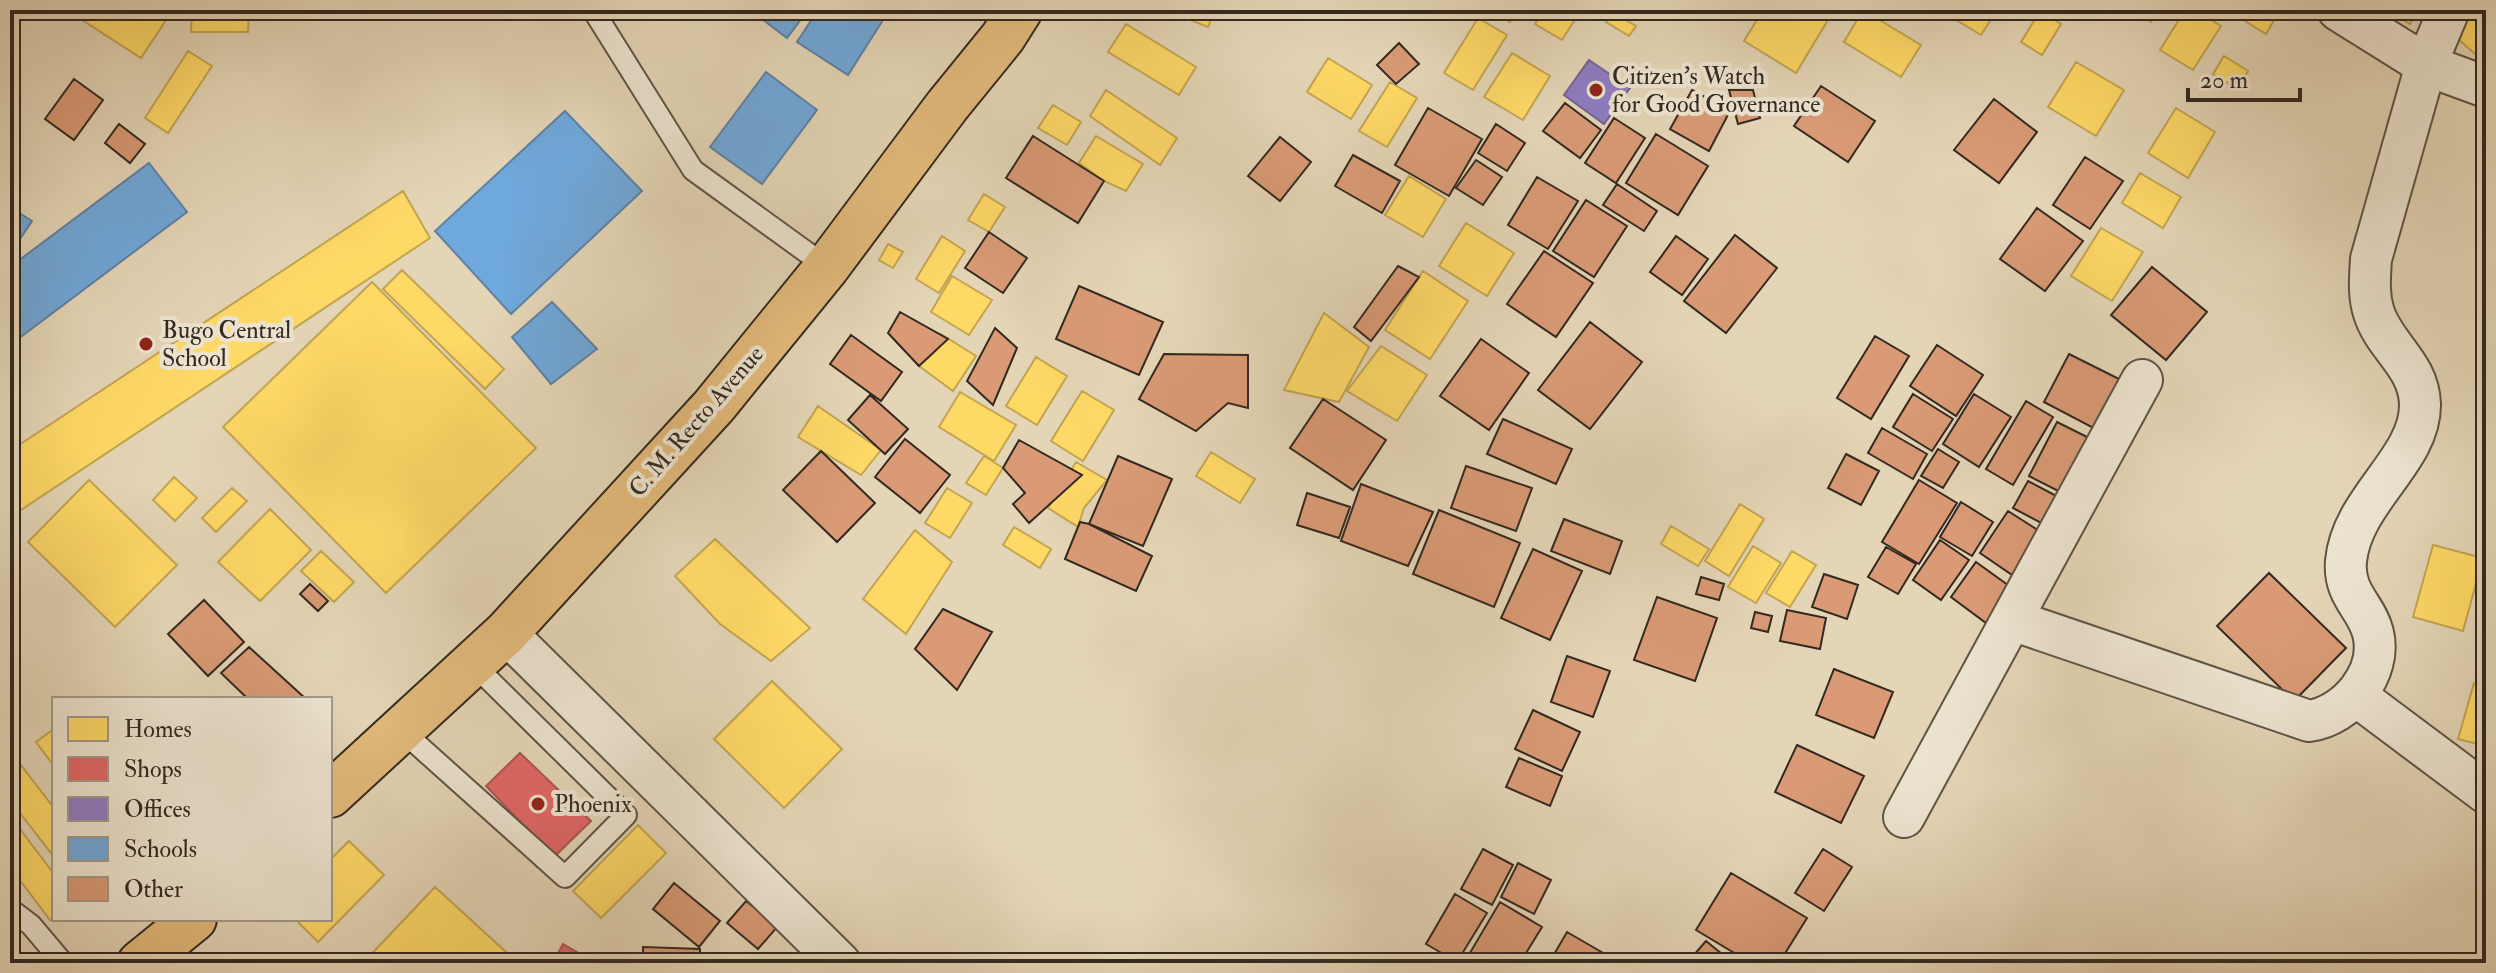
<svg xmlns="http://www.w3.org/2000/svg" width="2496" height="973" font-family="'IM FELL Double Pica',serif">
<style>
.homes{fill:#ffd966;stroke:#c2a451;stroke-width:2}
.shops{fill:#e06666;stroke:#ac5451;stroke-width:2}
.offices{fill:#8e7cc3;stroke:#736392;stroke-width:2}
.schools{fill:#6fa8dc;stroke:#5d82a4;stroke-width:2}
.building{fill:#d99a75;stroke:#332921;stroke-width:2}
.lines{fill:none;stroke-linecap:round;stroke-linejoin:round}
.service-casing{stroke:#5f5446;stroke-width:24}
.minor-casing{stroke:#5f5446;stroke-width:44}
.trunk-casing{stroke:#332921;stroke-width:48}
.service{stroke:#ede4d0;stroke-width:20}
.minor{stroke:#ede4d0;stroke-width:40}
.trunk{stroke:#e2ba7b;stroke-width:44}
.poi-dot{fill:#8f2418;stroke:#ede4d0;stroke-width:3}
.labels{text-anchor:middle;stroke-width:8;stroke-linejoin:round;paint-order:stroke}
.poi-label{font-size:24px;fill:#332921;stroke:#ede4d0;text-anchor:start}
.street-label{font-size:24px;fill:#332921;stroke:#ede4d0}
</style>
<rect width="100%" height="100%" fill="#e4d5b6"/>
<filter id="stains"><feTurbulence type="fractalNoise" baseFrequency=".0025" numOctaves="4"/><feColorMatrix values="0 0 0 0 .2 0 0 0 0 .09 0 0 0 0 .02 0 0 0 .5 -.17"/></filter>
<radialGradient id="worn" r=".72"><stop offset=".6" stop-color="#630" stop-opacity="0"/><stop offset="1" stop-color="#630" stop-opacity=".3"/></radialGradient>
<path class="homes" d="M 80,10 L 151,10 L 166,20 L 141,58 L 76,16 Z
M 192,10 L 249,10 L 248,32 L 191,32 Z
M 1165,10 L 1215,10 L 1208,27 Z
M 1491,10 L 1517,10 L 1510,22 Z
M 1544,10 L 1581,10 L 1562,40 L 1535,24 Z
M 1763,10 L 1834,10 L 1796,73 L 1744,41 Z
M 1863,10 L 1921,45 L 1901,77 L 1844,42 Z
M 1940,10 L 1997,10 L 1981,35 Z
M 2131,10 L 2159,10 L 2151,22 Z
M 2185,10 L 2195,10 L 2221,26 L 2193,70 L 2160,50 Z
M 2244,10 L 2280,10 L 2266,34 L 2240,18 Z
M 2387,10 L 2418,10 L 2410,24 Z
M 2475,10 L 2486,10 L 2486,63 L 2453,35 Z
M 2040,11 L 2061,24 L 2042,55 L 2021,42 Z
M 1612,12 L 1636,26 L 1629,36 L 1606,22 Z
M 1478,18 L 1507,35 L 1473,90 L 1444,73 Z
M 1126,24 L 1196,67 L 1179,95 L 1108,52 Z
M 188,51 L 212,66 L 168,133 L 145,118 Z
M 1512,53 L 1550,76 L 1523,120 L 1484,97 Z
M 2224,56 L 2248,71 L 2238,89 L 2213,74 Z
M 1328,58 L 1372,85 L 1351,119 L 1307,92 Z
M 2076,62 L 2124,90 L 2096,136 L 2048,107 Z
M 1390,82 L 1417,98 L 1387,147 L 1359,131 Z
M 1106,90 L 1177,138 L 1160,165 L 1090,116 Z
M 1053,105 L 1081,122 L 1067,145 L 1038,128 Z
M 2176,108 L 2215,132 L 2188,178 L 2148,153 Z
M 1096,136 L 1143,164 L 1126,191 L 1104,181 L 1079,163 Z
M 2140,173 L 2181,197 L 2163,228 L 2122,203 Z
M 1409,176 L 1446,199 L 1423,237 L 1385,215 Z
M 403,191 L 430,238 L 15,514 L 10,507 L 10,451 Z
M 984,194 L 1005,207 L 989,232 L 968,220 Z
M 1466,223 L 1514,253 L 1487,296 L 1439,266 Z
M 2101,228 L 2143,252 L 2112,301 L 2071,276 Z
M 942,236 L 965,251 L 939,293 L 916,279 Z
M 888,244 L 903,252 L 893,268 L 879,260 Z
M 402,270 L 504,369 L 485,389 L 383,289 Z
M 1423,271 L 1468,301 L 1430,359 L 1385,330 Z
M 952,276 L 992,300 L 969,335 L 931,312 Z
M 372,282 L 536,448 L 386,593 L 223,427 Z
M 1324,313 L 1369,347 L 1339,402 L 1284,390 Z
M 941,334 L 976,356 L 953,391 L 919,366 Z
M 1381,346 L 1427,375 L 1397,421 L 1347,391 Z
M 1036,357 L 1067,376 L 1037,425 L 1006,406 Z
M 1082,391 L 1114,410 L 1083,461 L 1051,441 Z
M 960,392 L 1016,425 L 994,461 L 939,427 Z
M 818,406 L 881,450 L 861,475 L 798,437 Z
M 1211,452 L 1255,479 L 1240,503 L 1196,476 Z
M 984,456 L 1003,468 L 986,495 L 966,483 Z
M 1076,462 L 1107,480 L 1084,508 L 1078,527 L 1048,508 Z
M 174,477 L 197,498 L 175,521 L 153,500 Z
M 89,480 L 177,565 L 115,627 L 28,542 Z
M 232,488 L 247,501 L 216,532 L 202,518 Z
M 947,488 L 972,503 L 950,538 L 925,523 Z
M 1740,504 L 1764,519 L 1729,576 L 1705,561 Z
M 270,509 L 311,550 L 260,601 L 218,562 Z
M 1671,526 L 1709,549 L 1698,566 L 1661,544 Z
M 1014,527 L 1051,549 L 1040,568 L 1003,545 Z
M 915,530 L 952,562 L 906,634 L 863,599 Z
M 715,539 L 810,628 L 771,661 L 720,624 L 675,576 Z
M 2433,545 L 2483,558 L 2463,631 L 2413,617 Z
M 1753,546 L 1781,563 L 1756,603 L 1728,587 Z
M 321,551 L 354,582 L 334,602 L 301,571 Z
M 1792,551 L 1816,565 L 1790,607 L 1766,593 Z
M 772,681 L 842,749 L 784,808 L 714,739 Z
M 2474,683 L 2486,686 L 2486,746 L 2458,739 Z
M 54,729 L 54,766 L 36,742 Z
M 10,751 L 54,808 L 54,857 L 10,800 Z
M 10,816 L 54,874 L 54,917 L 50,920 L 10,867 Z
M 638,825 L 666,853 L 601,918 L 573,891 Z
M 349,841 L 384,875 L 318,942 L 295,919 L 330,919 L 330,860 Z
M 435,887 L 518,963 L 363,963 Z"/>
<path class="shops" d="M 520,753 L 591,821 L 554,857 L 486,786 Z
M 563,944 L 596,963 L 553,963 Z"/>
<path class="offices" d="M 1589,60 L 1630,88 L 1604,124 L 1564,95 Z"/>
<path class="schools" d="M 750,10 L 808,10 L 787,38 Z
M 818,10 L 868,10 L 883,20 L 848,75 L 797,42 Z
M 766,72 L 817,110 L 762,184 L 710,147 Z
M 565,111 L 642,191 L 511,314 L 435,231 Z
M 149,163 L 187,212 L 10,345 L 10,267 Z
M 10,207 L 32,221 L 10,254 Z
M 552,302 L 597,349 L 551,384 L 512,337 Z"/>
<path class="building" d="M 1399,43 L 1419,64 L 1396,84 L 1377,65 Z
M 74,79 L 103,100 L 74,140 L 45,119 Z
M 1821,86 L 1875,121 L 1848,162 L 1794,126 Z
M 1692,90 L 1730,111 L 1709,151 L 1670,129 Z
M 1729,90 L 1753,90 L 1760,118 L 1738,124 Z
M 1994,99 L 2037,132 L 1999,183 L 1954,150 Z
M 1565,103 L 1601,130 L 1580,158 L 1543,131 Z
M 1428,108 L 1482,139 L 1449,196 L 1395,165 Z
M 1614,118 L 1645,138 L 1616,183 L 1585,163 Z
M 119,124 L 145,144 L 130,163 L 105,143 Z
M 1496,124 L 1525,143 L 1507,171 L 1478,153 Z
M 1656,134 L 1708,166 L 1678,215 L 1626,183 Z
M 1033,136 L 1104,181 L 1078,223 L 1006,178 Z
M 1280,137 L 1311,162 L 1280,201 L 1248,176 Z
M 1353,155 L 1400,181 L 1382,213 L 1335,186 Z
M 2085,157 L 2123,181 L 2090,229 L 2053,205 Z
M 1476,160 L 1502,177 L 1483,205 L 1456,188 Z
M 1537,177 L 1578,201 L 1548,249 L 1508,225 Z
M 1617,184 L 1657,211 L 1644,231 L 1603,205 Z
M 1586,200 L 1627,226 L 1594,277 L 1553,251 Z
M 2037,208 L 2083,241 L 2045,291 L 2000,259 Z
M 989,232 L 1027,258 L 1003,293 L 965,268 Z
M 1735,235 L 1777,268 L 1726,333 L 1684,301 Z
M 1676,236 L 1708,259 L 1682,295 L 1650,272 Z
M 1544,251 L 1593,283 L 1556,337 L 1507,304 Z
M 1398,266 L 1419,277 L 1371,341 L 1354,327 Z
M 2152,267 L 2207,312 L 2166,360 L 2111,315 Z
M 1079,286 L 1163,322 L 1139,375 L 1056,339 Z
M 900,312 L 948,339 L 919,366 L 888,333 Z
M 1590,322 L 1642,362 L 1590,429 L 1538,390 Z
M 995,328 L 1017,348 L 993,405 L 967,381 Z
M 851,335 L 902,372 L 881,401 L 830,364 Z
M 1875,336 L 1909,356 L 1871,419 L 1837,398 Z
M 1481,339 L 1529,373 L 1489,430 L 1440,396 Z
M 1937,345 L 1983,375 L 1956,416 L 1910,386 Z
M 1164,354 L 1248,355 L 1248,408 L 1228,403 L 1196,431 L 1139,399 Z
M 2069,354 L 2127,383 L 2101,432 L 2044,402 Z
M 1913,394 L 1953,419 L 1932,451 L 1893,427 Z
M 1974,394 L 2011,417 L 1979,467 L 1943,444 Z
M 870,395 L 908,429 L 885,454 L 848,420 Z
M 1323,399 L 1386,440 L 1353,490 L 1290,448 Z
M 2026,401 L 2053,417 L 2013,485 L 1986,469 Z
M 1503,419 L 1572,449 L 1556,484 L 1487,454 Z
M 2057,422 L 2095,441 L 2066,495 L 2029,476 Z
M 1882,428 L 1927,454 L 1913,479 L 1868,453 Z
M 905,439 L 950,475 L 920,513 L 875,477 Z
M 1019,440 L 1082,475 L 1029,523 L 1013,504 L 1025,493 L 1003,468 Z
M 1938,449 L 1959,462 L 1943,488 L 1921,476 Z
M 821,451 L 875,503 L 837,542 L 783,490 Z
M 1846,454 L 1879,471 L 1861,505 L 1828,488 Z
M 1118,456 L 1172,479 L 1143,546 L 1089,524 Z
M 1466,466 L 1532,488 L 1516,531 L 1451,508 Z
M 1919,480 L 1957,503 L 1919,564 L 1882,542 Z
M 2028,481 L 2064,500 L 2049,527 L 2013,508 Z
M 1361,484 L 1433,512 L 1408,566 L 1341,541 Z
M 1307,493 L 1350,507 L 1339,538 L 1297,525 Z
M 1961,502 L 1993,522 L 1972,556 L 1940,537 Z
M 1439,510 L 1520,543 L 1494,607 L 1413,574 Z
M 2008,511 L 2047,536 L 2018,579 L 1980,553 Z
M 1564,519 L 1622,541 L 1610,574 L 1551,551 Z
M 1080,522 L 1089,524 L 1152,556 L 1136,591 L 1065,559 Z
M 1940,540 L 1969,560 L 1941,600 L 1913,580 Z
M 1886,547 L 1916,564 L 1898,594 L 1868,577 Z
M 1533,549 L 1582,571 L 1550,640 L 1501,618 Z
M 1976,562 L 2012,588 L 1986,623 L 1951,597 Z
M 2269,573 L 2346,648 L 2294,701 L 2217,626 Z
M 1824,574 L 1858,585 L 1847,619 L 1812,607 Z
M 1701,577 L 1724,584 L 1719,600 L 1696,594 Z
M 310,584 L 328,601 L 318,611 L 300,594 Z
M 1657,597 L 1717,618 L 1695,681 L 1634,660 Z
M 204,600 L 244,642 L 208,676 L 168,634 Z
M 943,609 L 992,632 L 957,690 L 915,649 Z
M 1787,610 L 1826,618 L 1820,649 L 1780,641 Z
M 1755,612 L 1772,616 L 1768,632 L 1751,628 Z
M 249,647 L 306,699 L 248,699 L 221,673 Z
M 1567,656 L 1610,671 L 1593,717 L 1551,702 Z
M 1834,669 L 1893,692 L 1874,738 L 1816,715 Z
M 1533,710 L 1580,732 L 1562,771 L 1515,749 Z
M 1797,745 L 1864,776 L 1841,823 L 1775,792 Z
M 1519,758 L 1562,776 L 1550,806 L 1506,787 Z
M 1483,849 L 1513,865 L 1492,905 L 1461,889 Z
M 1823,849 L 1852,867 L 1824,911 L 1795,893 Z
M 1518,863 L 1551,880 L 1534,914 L 1501,897 Z
M 1731,873 L 1807,918 L 1779,963 L 1751,963 L 1696,930 Z
M 674,883 L 720,921 L 699,947 L 653,909 Z
M 1455,894 L 1487,913 L 1457,962 L 1426,944 Z
M 746,901 L 778,926 L 758,949 L 727,923 Z
M 1500,902 L 1542,927 L 1520,963 L 1464,963 Z
M 1567,932 L 1605,954 L 1600,963 L 1549,963 Z
M 1706,941 L 1733,963 L 1687,963 Z
M 643,947 L 700,949 L 700,963 L 643,963 Z"/>
<g class="lines">
<g class="service-casing">
<path id="service" d="M 593,10 L 693,170 L 827,267
M 400,729 L 565,877 L 626,815 L 472,663
M 10,909 L 31,925 L 63,963"/>
</g>
<g class="minor-casing">
<path id="minor" d="M 2338,10 L 2426,65 L 2486,87
M 2012,620 L 2309,721 C 2347,716 2383,673 2373,633 C 2367,607 2343,595 2346,561 C 2352,499 2421,460 2420,404 C 2419,365 2385,347 2374,313 C 2368,295 2370,277 2371,259 L 2426,65 L 2449,10
M 506,633 L 840,963
M 2355,695 L 2486,793
M 1904,817 L 2142,380"/>
</g>
<g class="trunk-casing">
<path id="trunk" d="M 330,795 L 506,633 L 714,406 L 827,267 L 947,106 L 1003,37 L 1020,10
M 140,963 L 194,919"/>
</g>
<use href="#service" class="service"/>
<use href="#minor" class="minor"/>
<use href="#trunk" class="trunk"/>
</g>
<g class="poi-dot">
<circle cx="1596" cy="90" r="8"/>
<circle cx="146" cy="344" r="8"/>
<circle cx="538" cy="804" r="8"/>
</g>
<g class="labels">
<g class="poi-label">
<text x="1612" y="84">Citizen's Watch<tspan x="1612" dy="28">for Good Governance</tspan></text>
<text x="162" y="338">Bugo Central<tspan x="162" dy="28">School</tspan></text>
<text x="554" y="812">Phoenix</text>
</g>
<g class="street-label">
<text transform="translate(696 421) rotate(-49)" y="8">C. M. Recto Avenue</text>
</g>
</g>
<rect width="2496" height="973" fill="none" stroke="#e4d5b6" stroke-width="40"/>
<rect x="12" y="12" width="2472" height="949" fill="none" stroke="#332921" stroke-width="4"/>
<rect x="20" y="20" width="2456" height="933" fill="none" stroke="#332921" stroke-width="2"/>
<rect x="52" y="697" width="280" height="224" fill="#ede4d0" stroke="#a3998a" stroke-width="2"/>
<rect x="68" y="717" width="40" height="24" fill="#ffd966" stroke="#a3998a" stroke-width="2"/>
<text x="124" y="737" font-size="24" fill="#332921">Homes</text>
<rect x="68" y="757" width="40" height="24" fill="#e06666" stroke="#a3998a" stroke-width="2"/>
<text x="124" y="777" font-size="24" fill="#332921">Shops</text>
<rect x="68" y="797" width="40" height="24" fill="#8e7cc3" stroke="#a3998a" stroke-width="2"/>
<text x="124" y="817" font-size="24" fill="#332921">Offices</text>
<rect x="68" y="837" width="40" height="24" fill="#6fa8dc" stroke="#a3998a" stroke-width="2"/>
<text x="124" y="857" font-size="24" fill="#332921">Schools</text>
<rect x="68" y="877" width="40" height="24" fill="#d99a75" stroke="#a3998a" stroke-width="2"/>
<text x="124" y="897" font-size="24" fill="#332921">Other</text>
<path d="M2188 88v12h112v-12" fill="none" stroke="#332921" stroke-width="4"/>
<text x="2200" y="88" font-size="24" fill="#332921" stroke="#ede4d0" stroke-width="6" paint-order="stroke">20 m</text>
<rect width="100%" height="100%" filter="url(#stains)"/>
<rect width="100%" height="100%" fill="url(#worn)"/>
</svg>
